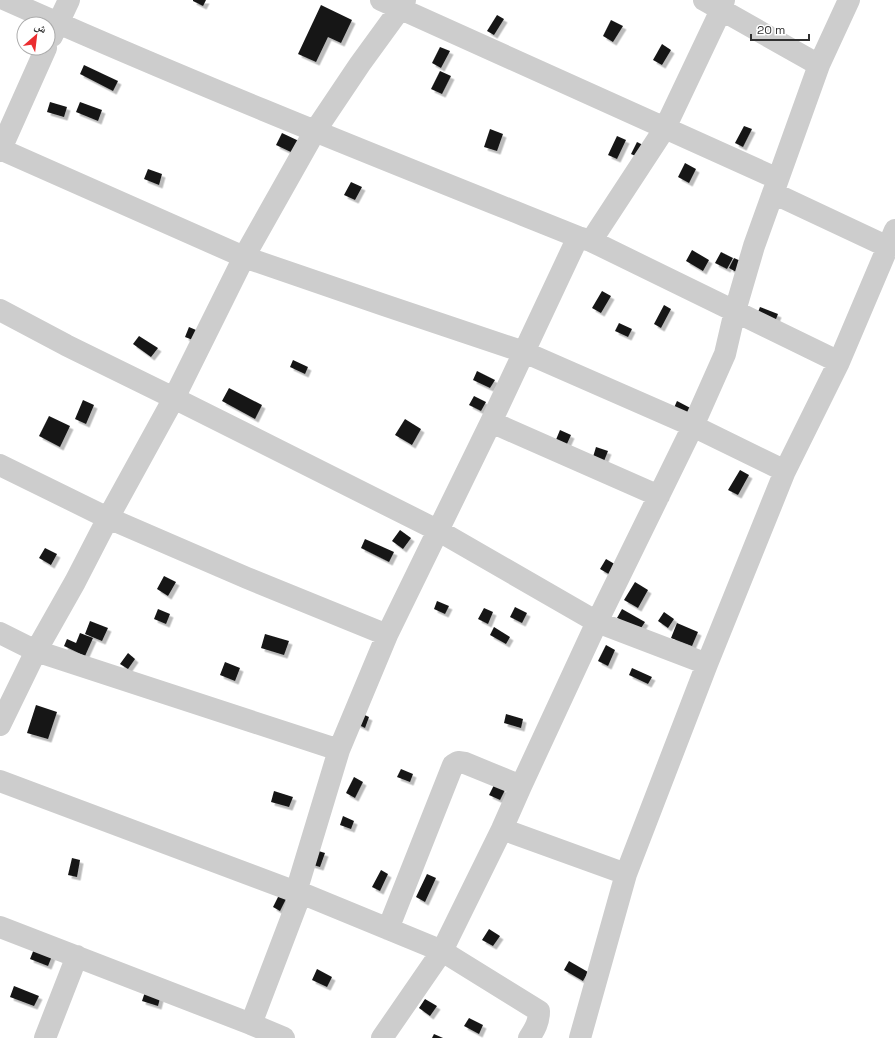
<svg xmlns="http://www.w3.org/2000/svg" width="895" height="1038" font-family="'Space Grotesk','Noto Naskh Arabic',sans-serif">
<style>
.building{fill:#171717;filter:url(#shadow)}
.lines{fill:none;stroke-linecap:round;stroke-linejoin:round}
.minor{stroke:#cdcdcd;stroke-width:22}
</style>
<defs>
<filter id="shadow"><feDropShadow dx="3.5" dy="3.5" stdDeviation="0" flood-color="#0004"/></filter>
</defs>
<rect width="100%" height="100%" fill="#fff"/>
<path class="building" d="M 193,0 L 206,0 L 203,6 L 193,1 Z
M 321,5 L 352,20 L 341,43 L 328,37 L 316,62 L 298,54 Z
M 497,15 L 504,19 L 494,35 L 487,31 Z
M 611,20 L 623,26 L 613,42 L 603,36 Z
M 662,44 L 671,50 L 662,65 L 653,60 Z
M 440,47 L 450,51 L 441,68 L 432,63 Z
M 84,65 L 118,81 L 113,91 L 80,74 Z
M 440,71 L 451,76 L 442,94 L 431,89 Z
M 50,102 L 67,107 L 64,117 L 47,112 Z
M 80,102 L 102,110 L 98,121 L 76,112 Z
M 744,126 L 752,129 L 743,147 L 735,143 Z
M 490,129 L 503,134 L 497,151 L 484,147 Z
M 282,133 L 301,142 L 295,154 L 276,145 Z
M 617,136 L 626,140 L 617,159 L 608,155 Z
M 637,142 L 645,146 L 640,158 L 631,154 Z
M 685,163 L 696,169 L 689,183 L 678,177 Z
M 148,169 L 162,174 L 159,185 L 144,179 Z
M 351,182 L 362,187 L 355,200 L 344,195 Z
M 692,250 L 709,260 L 703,271 L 686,261 Z
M 721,252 L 733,258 L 727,269 L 715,263 Z
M 734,258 L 743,262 L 738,273 L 729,268 Z
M 602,291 L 611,296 L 601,313 L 592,308 Z
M 664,305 L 671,309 L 661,328 L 654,324 Z
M 760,307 L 778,314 L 774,324 L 756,317 Z
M 619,323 L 632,329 L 628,337 L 615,331 Z
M 189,327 L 203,333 L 198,342 L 185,337 Z
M 139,336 L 158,348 L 151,357 L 133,344 Z
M 293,360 L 308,367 L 305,374 L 290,367 Z
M 477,371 L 495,380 L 490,388 L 473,380 Z
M 229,388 L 262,405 L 255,419 L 222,401 Z
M 474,396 L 486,402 L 481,411 L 469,405 Z
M 83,400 L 94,405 L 86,424 L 75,419 Z
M 677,401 L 698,412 L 694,421 L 673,410 Z
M 49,416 L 70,426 L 60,447 L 39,436 Z
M 405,419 L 421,429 L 412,445 L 395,435 Z
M 560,430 L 571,435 L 566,446 L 555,442 Z
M 596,447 L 608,451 L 604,461 L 593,457 Z
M 740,470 L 749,475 L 738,495 L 728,490 Z
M 400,530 L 411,538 L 403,549 L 392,541 Z
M 365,539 L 394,552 L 389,562 L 361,548 Z
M 45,548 L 57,554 L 51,565 L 39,558 Z
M 606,559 L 618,566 L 612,576 L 600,569 Z
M 164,576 L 176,582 L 168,596 L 157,589 Z
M 635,582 L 648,590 L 638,608 L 624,600 Z
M 437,601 L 449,606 L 445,614 L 434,609 Z
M 515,607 L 527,613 L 522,623 L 510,617 Z
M 484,608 L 493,612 L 488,624 L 478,619 Z
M 158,609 L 170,614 L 166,624 L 154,619 Z
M 622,609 L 645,622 L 639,631 L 617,618 Z
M 664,612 L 674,619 L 668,628 L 658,621 Z
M 90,621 L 108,628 L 102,641 L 85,634 Z
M 677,623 L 698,632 L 692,646 L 671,638 Z
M 494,627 L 510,637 L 506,644 L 490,635 Z
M 80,633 L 93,638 L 85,656 L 64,646 L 67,639 L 76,643 Z
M 265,634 L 289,641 L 284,655 L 261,648 Z
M 606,645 L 615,650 L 608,666 L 598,661 Z
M 128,653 L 135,659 L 128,669 L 120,664 Z
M 225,662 L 240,668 L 235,681 L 220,675 Z
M 632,668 L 652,677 L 648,684 L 629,675 Z
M 36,705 L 57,712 L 48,739 L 27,733 Z
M 358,712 L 369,717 L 365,728 L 353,722 Z
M 506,714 L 523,719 L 521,728 L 504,723 Z
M 401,769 L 413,774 L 410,782 L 397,777 Z
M 354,777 L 363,782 L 355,798 L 346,793 Z
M 494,785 L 505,790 L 500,800 L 489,795 Z
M 274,791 L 293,797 L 289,807 L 271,802 Z
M 343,816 L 354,821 L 351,829 L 340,825 Z
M 312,849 L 325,853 L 320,867 L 307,863 Z
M 72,858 L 80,860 L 77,877 L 68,875 Z
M 381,870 L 388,874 L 380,891 L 372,887 Z
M 427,874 L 436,878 L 425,902 L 416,897 Z
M 279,895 L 286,899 L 280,911 L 273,907 Z
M 489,929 L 500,936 L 493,946 L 482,940 Z
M 34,949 L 52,956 L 48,966 L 30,959 Z
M 569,961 L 588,972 L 583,981 L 564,970 Z
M 317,969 L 332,977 L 327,987 L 312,980 Z
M 14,986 L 39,996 L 34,1006 L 10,997 Z
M 146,989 L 161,994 L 158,1006 L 142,1001 Z
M 425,999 L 437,1006 L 430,1016 L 419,1008 Z
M 469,1018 L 483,1025 L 479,1034 L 464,1026 Z
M 434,1034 L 443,1038 L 432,1038 Z"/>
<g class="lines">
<path class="minor" d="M 6,0 C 194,84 386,160 578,237 L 591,241 L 839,362
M 381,0 L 778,179
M 704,0 L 819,65
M 52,36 L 69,0
M 0,149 L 244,257 L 384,305 L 524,352 L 693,426 L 785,471
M 0,151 L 46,48
M 773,193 L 888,247 L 895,245
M 591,241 L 665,128 L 721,10 L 724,0
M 0,310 L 66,345 L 174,398 L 439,531 L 597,622 L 707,664
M 491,422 L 659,496
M 0,465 L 108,518 L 247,578 L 387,635
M 0,633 L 36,651 L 339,750
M 0,725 L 36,651 L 75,582 L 108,518 L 174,398 L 244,257 L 315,131 L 360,64 L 400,9 L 405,0
M 0,781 L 296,892 L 301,893 L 442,951 L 539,1011 C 539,1022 535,1029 529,1038
M 502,829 L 626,874
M 296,892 L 339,750 L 387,635 L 491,422 L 578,237
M 0,927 L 251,1024 L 284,1038
M 388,929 L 453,765 L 458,762 L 465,763 L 521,786
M 251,1024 L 301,893
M 45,1038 L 77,956
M 382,1038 L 442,951 L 502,829 L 521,786 L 597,622 L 693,426 L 725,354 L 735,311 L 754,246 L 819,65 L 849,0
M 580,1038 L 626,874 L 707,664 L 785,471 L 839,362 L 895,230"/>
</g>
<g transform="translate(36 36) rotate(28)"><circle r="19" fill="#ffffff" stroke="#acacac"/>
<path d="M0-3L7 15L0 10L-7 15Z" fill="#eb2d30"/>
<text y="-6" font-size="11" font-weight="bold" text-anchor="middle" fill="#303030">ش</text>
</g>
<path d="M751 34v6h58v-6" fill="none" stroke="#303030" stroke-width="2"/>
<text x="757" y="34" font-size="12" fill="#303030" stroke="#ffffff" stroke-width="3" paint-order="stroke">20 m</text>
</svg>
